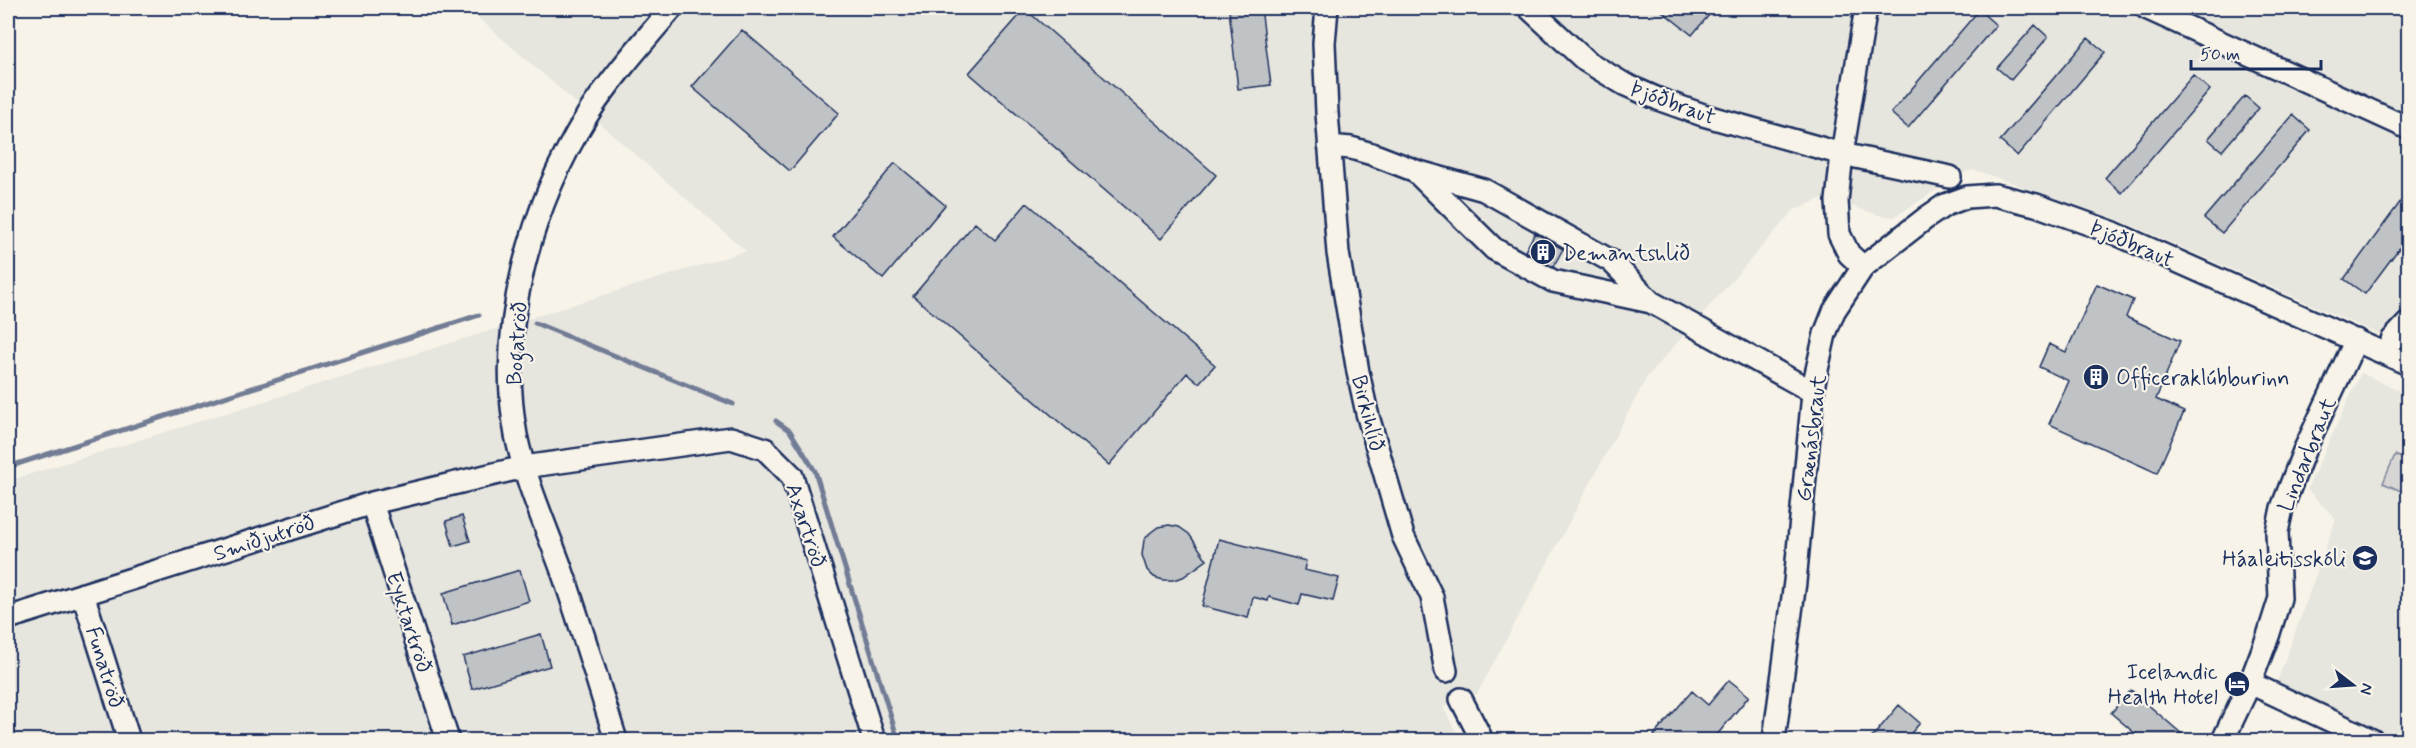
<svg xmlns="http://www.w3.org/2000/svg" width="2416" height="748" font-family="Mynerve,sans-serif">
<style>
.built{fill:#e6e5de}
.green{fill:#d7d6d4;stroke:#798299;stroke-width:1.5}
.lines{fill:none;stroke-linecap:round;stroke-linejoin:round}
.stream{stroke:#727c95;stroke-width:5}
.building{fill:#c0c3c5;stroke:#1b2f5e;stroke-width:1.5}
.minor-casing{stroke:#1b2f5e;stroke-width:26}
.minor{stroke:#f7f3e8;stroke-width:21}
.labels{text-anchor:middle;stroke-width:4.5;stroke-linejoin:round;paint-order:stroke}
.street-label{font-size:22px;fill:#1b2f5e;stroke:#f7f3e8}
.poi-label{font-size:22px;fill:#1b2f5e;stroke:#f7f3e8;text-anchor:start}
</style>
<rect width="100%" height="100%" fill="#f7f3e8"/>
<filter id="ink" filterUnits="userSpaceOnUse"><feTurbulence type="fractalNoise" baseFrequency=".0167" numOctaves="2"/><feDisplacementMap in="SourceGraphic" scale="12" xChannelSelector="R" yChannelSelector="G"/><feConvolveMatrix kernelMatrix="1 2 1 2 8 2 1 2 1" color-interpolation-filters="sRGB"/></filter>
<g filter="url(#ink)">
<path class="built" d="M 467,8 L 2408,8 L 2408,347 L 2122,221 L 1975,170 L 1965,172 L 1894,217 L 1882,216 L 1837,201 L 1820,199 L 1794,210 L 1647,377 L 1477,694 L 1443,707 L 1460,740 L 8,740 L 8,481 L 746,251 Z
M 2361,373 L 2408,394 L 2408,740 L 2392,740 L 2276,685 L 2336,519 L 2307,489 Z"/>
<path class="green" d="M 2395,455 L 2408,461 L 2408,494 L 2383,483 Z"/>
<g class="lines">
<path class="stream" d="M 535,323 L 733,404
M 776,421 L 790,431 L 815,471 L 898,740
M 8,467 L 479,315"/>
</g>
<path class="building" d="M 1250,8 L 1261,8 L 1271,85 L 1238,89 L 1229,10 Z
M 1658,8 L 1715,8 L 1692,35 Z
M 1025,9 L 1216,175 L 1161,239 L 969,73 Z
M 1979,10 L 1996,25 L 1908,128 L 1891,113 Z
M 2035,25 L 2048,37 L 2011,80 L 1997,68 Z
M 742,30 L 839,113 L 790,171 L 692,87 Z
M 2088,38 L 2105,52 L 2017,156 L 2000,141 Z
M 2193,75 L 2210,90 L 2122,193 L 2105,178 Z
M 2245,96 L 2259,108 L 2222,151 L 2208,139 Z
M 2293,115 L 2310,130 L 2222,233 L 2204,218 Z
M 895,163 L 945,205 L 883,279 L 833,237 Z
M 2409,190 L 2409,235 L 2365,294 L 2344,279 Z
M 1027,203 L 1215,365 L 1199,383 L 1187,373 L 1109,465 L 913,296 L 975,223 L 995,240 Z
M 1535,233 L 1563,249 L 1553,267 L 1525,251 Z
M 2097,284 L 2133,300 L 2126,317 L 2180,341 L 2156,399 L 2184,412 L 2157,473 L 2049,424 L 2069,381 L 2039,367 L 2049,344 L 2066,352 Z
M 462,516 L 470,541 L 453,546 L 446,521 Z
M 1169,525 L 1179,527 L 1189,534 L 1207,560 L 1183,577 L 1173,580 L 1163,580 L 1154,577 L 1147,570 L 1142,555 L 1144,540 L 1150,533 L 1158,527 Z
M 1219,539 L 1306,561 L 1304,570 L 1339,578 L 1333,601 L 1302,594 L 1299,605 L 1269,597 L 1268,601 L 1253,597 L 1248,618 L 1202,606 Z
M 520,570 L 529,601 L 452,625 L 443,593 Z
M 541,634 L 550,666 L 472,689 L 463,657 Z
M 1729,680 L 1749,696 L 1712,741 L 1661,741 L 1654,735 L 1692,691 L 1708,705 Z
M 2131,690 L 2190,741 L 2144,741 L 2111,713 Z
M 1899,705 L 1920,723 L 1904,741 L 1869,741 Z"/>
<g class="lines">
<g class="minor-casing">
<path id="minor" d="M 1327,8 L 1324,43 L 1327,113 L 1338,253 L 1358,372 L 1367,413 L 1403,536 L 1432,597 L 1446,671
M 1529,8 L 1586,61 L 1624,84 L 1658,99 L 1703,115 L 1842,154 L 1950,177
M 2146,8 L 2408,128
M 1329,146 L 1351,148 L 1372,154 L 1416,171 L 1484,190 L 1611,261 L 1651,302 L 1813,392
M 1416,172 L 1494,249 L 1553,281 L 1651,302
M 1863,267 L 1849,254 L 1839,234 L 1837,201 L 1842,154 L 1866,8
M 2392,340 L 2408,323
M 372,503 L 448,740
M 83,594 L 129,740
M 8,618 L 372,503 L 524,467 L 731,438 L 765,449 L 792,476 L 874,740
M 2250,683 L 2372,740
M 1461,699 L 1482,740
M 616,740 C 598,683 581,625 561,568 C 545,524 525,480 516,435 C 496,327 531,206 588,114 C 611,78 644,41 672,8
M 1774,740 L 1795,582 L 1814,383 L 1825,334 L 1834,311 L 1863,267 L 1926,218 L 1945,205 L 1967,197 L 1995,195 L 2036,205 L 2114,233 L 2408,364
M 2223,740 L 2250,683 L 2268,636 L 2280,598 L 2277,532 L 2282,508 L 2304,451 L 2356,340"/>
</g>
<use href="#minor" class="minor"/>
</g>
</g>
<defs>
<g id="building-disc" transform="scale(1.35)"><circle r="9.5" fill="#1b2f5e" stroke="#f7f3e8"/><path d="M-4-6H4V6H1V3H-1V6H-4ZM-2.5-4.3h1.7v1.8h-1.7ZM.8-4.3h1.7v1.8H.8ZM-2.5-1h1.7V.8h-1.7ZM.8-1h1.7V.8H.8Z" fill="#fff"/></g>
<g id="school-disc" transform="scale(1.35)"><circle r="9.5" fill="#1b2f5e" stroke="#f7f3e8"/><path d="M0-5L7-2L0 1L-7-2ZM-4 1L0 2.5L4 1V4Q0 6-4 4Z" fill="#fff"/></g>
<g id="hotel-disc" transform="scale(1.35)"><circle r="9.5" fill="#1b2f5e" stroke="#f7f3e8"/><path d="M-6-4.5h1.5V1H6V5H4.5V3h-9V5H-6ZM-4 0a1.8 1.8 0 1 1 3.6 0ZM.5 0V-2.5h3Q6-2.5 6 0Z" fill="#fff"/></g>
</defs>
<g fill-rule="evenodd">
<use href="#building-disc" x="1543" y="252"/>
<use href="#building-disc" x="2096" y="377"/>
<use href="#school-disc" x="2365" y="558"/>
<use href="#hotel-disc" x="2237" y="684"/>
</g>
<g class="labels">
<g class="street-label">
<text transform="translate(1674 102) rotate(20)" y="8">Þjóðbraut</text>
<text transform="translate(2133 243) rotate(23)" y="8">Þjóðbraut</text>
<text transform="translate(516 343) rotate(-86)" y="8">Bogatröð</text>
<text transform="translate(1369 413) rotate(76)" y="8">Birkihlíð</text>
<text transform="translate(1810 438) rotate(-83)" y="8">Grænásbraut</text>
<text transform="translate(2306 454) rotate(-68)" y="8">Lindarbraut</text>
<text transform="translate(807 525) rotate(72)" y="8">Axartröð</text>
<text transform="translate(264 537) rotate(-18)" y="8">Smiðjutröð</text>
<text transform="translate(410 622) rotate(72)" y="8">Eyktartröð</text>
<text transform="translate(106 667) rotate(73)" y="8">Funatröð</text>
</g>
<g class="poi-label">
<text x="1562" y="260">Demantshlið</text>
<text x="2116" y="385">Officeraklúbburinn</text>
<text x="2346" y="566" text-anchor="end">Háaleitisskóli</text>
<text x="2218" y="679" text-anchor="end">Icelandic<tspan x="2218" dy="25">Health Hotel</tspan></text>
</g>
</g>
<rect width="2416" height="748" fill="none" stroke="#f7f3e8" stroke-width="30"/>
<rect x="15" y="15" width="2386" height="718" fill="none" stroke="#1b2f5e" stroke-width="2" filter="url(#ink)"/>
<g transform="translate(2353 685) rotate(107)" stroke="#f7f3e8" stroke-width="4.5" paint-order="stroke">
<path d="M0-4.5L10 22L0 15L-10 22Z" fill="#1b2f5e"/>
<text y="-9" font-size="16" font-weight="bold" text-anchor="middle" fill="#1b2f5e">N</text>
</g>
<path d="M2191 60v9h130v-9" fill="none" stroke="#1b2f5e" stroke-width="3"/>
<text x="2200" y="60" font-size="18" fill="#1b2f5e" stroke="#f7f3e8" stroke-width="4.5" paint-order="stroke">50 m</text>
</svg>
